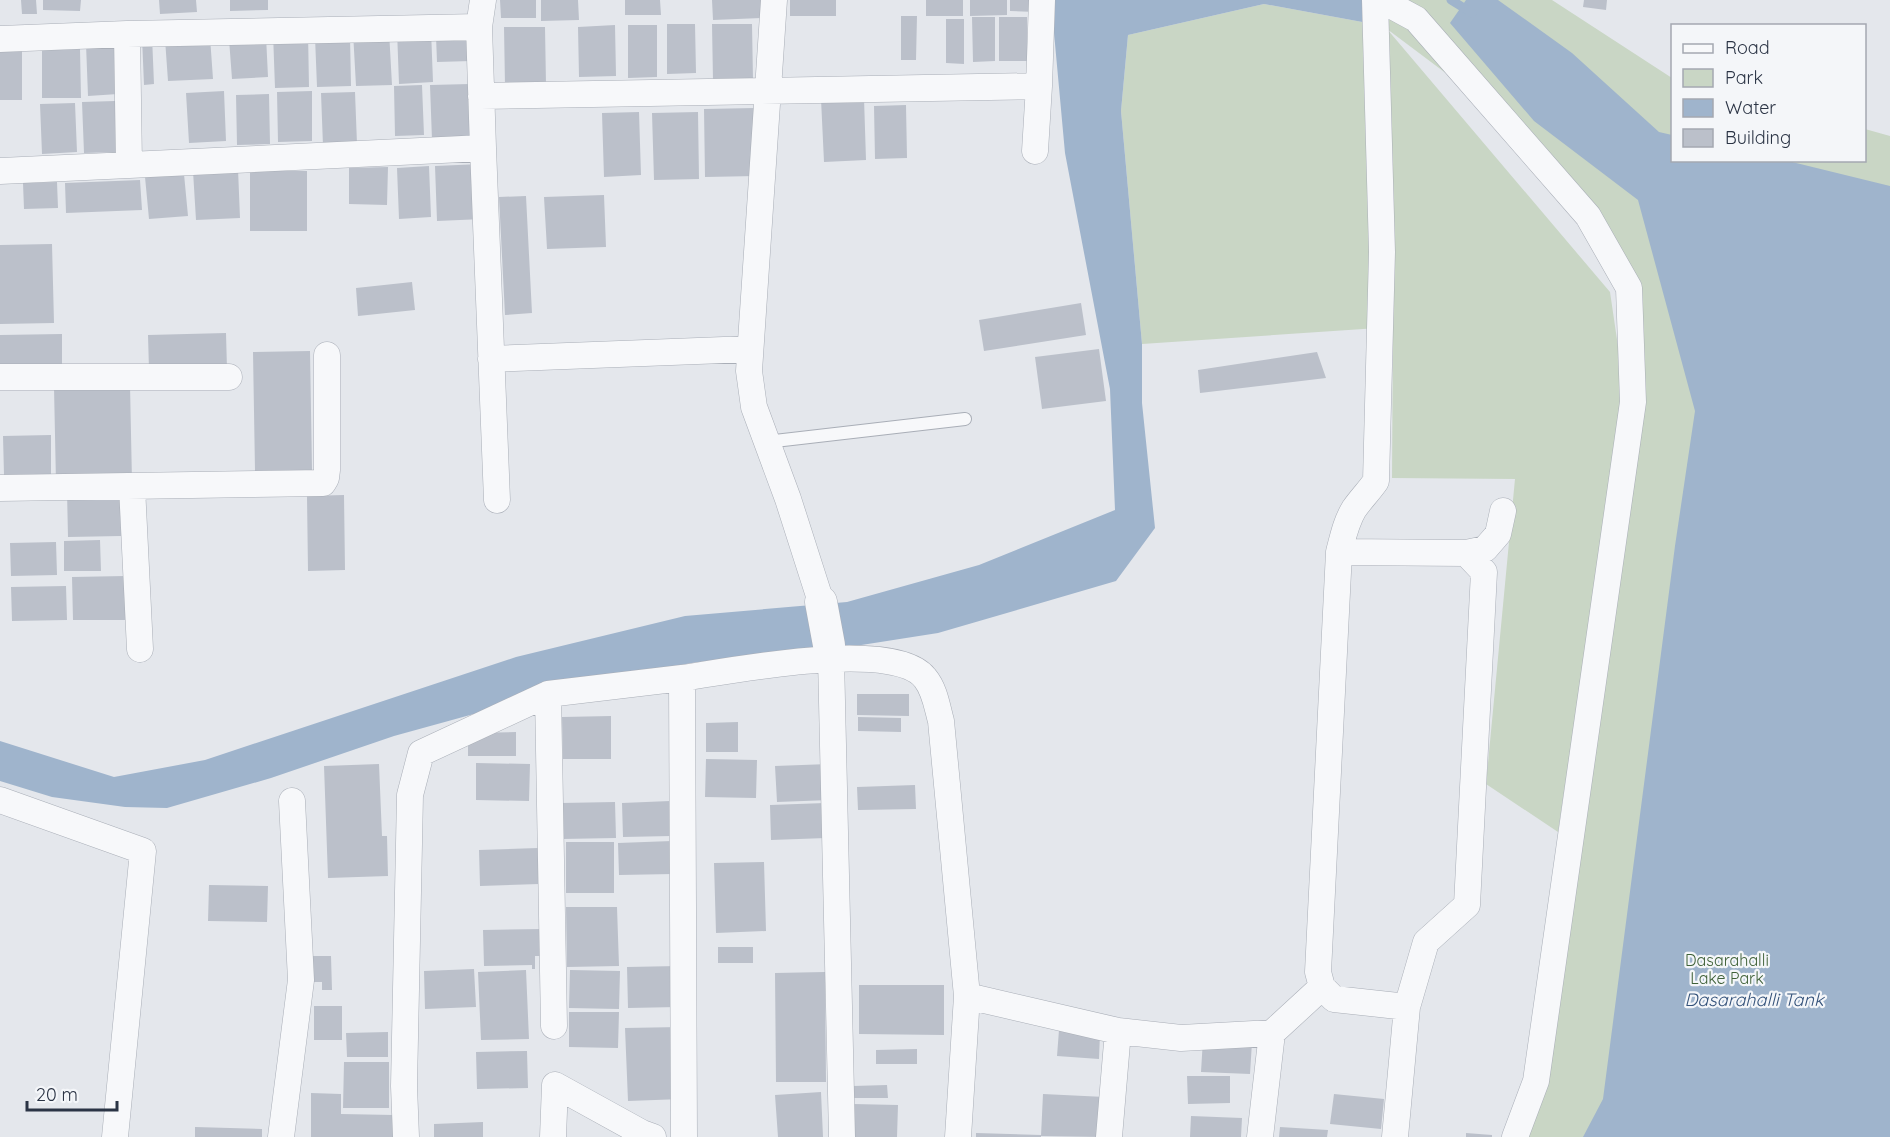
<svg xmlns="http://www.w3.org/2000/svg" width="1890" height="1137" font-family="Quicksand,sans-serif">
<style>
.green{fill:#c9d6c5}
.water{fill:#9fb4cc}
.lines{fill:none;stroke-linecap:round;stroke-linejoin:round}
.stream{stroke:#9fb4cc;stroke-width:9}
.building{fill:#bbc0ca}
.service-casing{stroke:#a9aeb7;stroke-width:14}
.minor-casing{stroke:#a9aeb7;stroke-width:27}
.tertiary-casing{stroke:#a9aeb7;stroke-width:33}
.service{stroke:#f7f8fa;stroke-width:12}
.minor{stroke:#f7f8fa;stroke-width:26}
.tertiary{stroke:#f7f8fa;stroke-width:32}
.labels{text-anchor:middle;stroke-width:4.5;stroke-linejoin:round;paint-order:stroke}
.park-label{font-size:16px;fill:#3f6138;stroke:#f4f6f9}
.water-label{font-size:18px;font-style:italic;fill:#34527a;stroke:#f4f6f9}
</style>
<rect width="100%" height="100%" fill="#e4e7ec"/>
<path class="green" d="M 1405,0 L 1552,0 L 1672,78 L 1672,160 L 1864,160 L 1865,129 L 1890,136 L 1890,1137 L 1523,1137 L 1640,294 L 1531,137 L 1387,29 L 1610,292 L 1625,394 L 1558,832 L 1486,784 L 1515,479 L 1392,478 L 1393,327 L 1142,344 L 1121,111 L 1128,35 L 1264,4 L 1384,26 Z"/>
<path class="water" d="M 1051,0 L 1405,0 L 1384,26 L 1264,4 L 1128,35 L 1121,111 L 1142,344 L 1142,403 L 1155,528 L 1116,581 L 938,633 L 772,659 L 698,662 L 608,677 L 394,736 L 271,778 L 167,808 L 125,807 L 52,797 L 0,781 L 0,741 L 114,777 L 205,760 L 516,657 L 685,616 L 847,602 L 979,565 L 1115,510 L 1110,389 L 1065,153 Z
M 1466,0 L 1498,0 L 1572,53 L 1659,132 L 1672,135 L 1672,160 L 1788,161 L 1890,186 L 1890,1137 L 1583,1137 L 1603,1099 L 1675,546 L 1695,411 L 1638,200 L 1534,121 L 1450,23 Z"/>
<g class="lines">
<path class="stream" d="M 1451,0 L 1472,13"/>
</g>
<path class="building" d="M 21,0 L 36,0 L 37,14 L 22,14 Z
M 43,0 L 81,0 L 80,11 L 43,10 Z
M 159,0 L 196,0 L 197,12 L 160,14 Z
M 230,0 L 268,0 L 268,10 L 230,11 Z
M 500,0 L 536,0 L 536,18 L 501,18 Z
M 541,0 L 578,0 L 579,20 L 541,21 Z
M 625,0 L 660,0 L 661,15 L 625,15 Z
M 712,0 L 761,0 L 761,18 L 713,20 Z
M 790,0 L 836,0 L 836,16 L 790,16 Z
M 926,0 L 963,0 L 963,16 L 926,16 Z
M 970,0 L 1007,0 L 1007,15 L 970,16 Z
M 1010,0 L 1036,0 L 1036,12 L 1010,11 Z
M 1584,0 L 1607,0 L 1606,10 L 1583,7 Z
M 901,16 L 917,16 L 916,60 L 901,60 Z
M 972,17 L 995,17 L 995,61 L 973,62 Z
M 999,17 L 1027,17 L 1027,61 L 999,61 Z
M 946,19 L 964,19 L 964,64 L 946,63 Z
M 667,24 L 695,24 L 696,73 L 667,74 Z
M 712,24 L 752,24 L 753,80 L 713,81 Z
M 615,25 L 616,76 L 579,77 L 578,27 Z
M 628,25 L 657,25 L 657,77 L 628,78 Z
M 504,27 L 545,27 L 546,85 L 505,86 Z
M 397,30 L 431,30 L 433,82 L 399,84 Z
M 389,31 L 392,85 L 356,86 L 353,32 Z
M 308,32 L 309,87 L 275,88 L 273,33 Z
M 470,35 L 471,61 L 437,62 L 436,36 Z
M 152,36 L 154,84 L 144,85 L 142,37 Z
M 266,36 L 268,77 L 232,79 L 229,39 Z
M 350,36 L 351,86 L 317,87 L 315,37 Z
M 210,37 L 213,79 L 168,81 L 165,39 Z
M 115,43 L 118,94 L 88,96 L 86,44 Z
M 0,47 L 22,47 L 22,100 L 0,100 Z
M 80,49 L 81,98 L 42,98 L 42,50 Z
M 470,84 L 471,139 L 432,140 L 430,85 Z
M 422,85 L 424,135 L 395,136 L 394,86 Z
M 224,91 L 226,141 L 189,143 L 186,93 Z
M 312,91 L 312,141 L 278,142 L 277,92 Z
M 355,92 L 357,144 L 323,146 L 321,93 Z
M 269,94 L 270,144 L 237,145 L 236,95 Z
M 864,98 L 866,160 L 824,162 L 821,99 Z
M 115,101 L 117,152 L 84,153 L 82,102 Z
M 75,103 L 77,152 L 42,154 L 40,104 Z
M 906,105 L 907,158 L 875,159 L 874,106 Z
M 755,108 L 756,176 L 705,177 L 704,109 Z
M 639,112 L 641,175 L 604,177 L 602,113 Z
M 698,112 L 699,179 L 654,180 L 652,113 Z
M 481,164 L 483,219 L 437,221 L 435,166 Z
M 429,166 L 431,217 L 399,219 L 397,168 Z
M 388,167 L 387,205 L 349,204 L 349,168 Z
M 238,169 L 240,218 L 196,220 L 193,171 Z
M 250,171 L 307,171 L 307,231 L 250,231 Z
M 184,174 L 188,216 L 149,219 L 145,177 Z
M 140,180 L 142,210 L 66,213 L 65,183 Z
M 57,182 L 58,208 L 24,209 L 23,183 Z
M 604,195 L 606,247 L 547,249 L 544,197 Z
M 526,196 L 532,313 L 505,315 L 499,197 Z
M 52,244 L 54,323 L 0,324 L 0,245 Z
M 412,282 L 415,310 L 358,316 L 356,288 Z
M 1081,303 L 1086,335 L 984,351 L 979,320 Z
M 226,333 L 227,369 L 149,370 L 148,335 Z
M 62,334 L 62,367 L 0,368 L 0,335 Z
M 1099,349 L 1106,401 L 1042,409 L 1035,357 Z
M 310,351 L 312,470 L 255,471 L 253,352 Z
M 1317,352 L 1326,378 L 1200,393 L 1198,370 Z
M 130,385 L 132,482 L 56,483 L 54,387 Z
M 51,435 L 51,474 L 4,475 L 3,436 Z
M 120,490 L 121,536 L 68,537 L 67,491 Z
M 344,495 L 345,570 L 308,571 L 307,496 Z
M 100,540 L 101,571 L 64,571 L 64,541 Z
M 56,542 L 57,575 L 11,576 L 10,543 Z
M 125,576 L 125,620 L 73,620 L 72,577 Z
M 66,586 L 67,620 L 12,621 L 11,587 Z
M 857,694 L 909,694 L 909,716 L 857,715 Z
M 611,716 L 611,759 L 563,759 L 562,717 Z
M 858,717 L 901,718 L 901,732 L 858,731 Z
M 738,722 L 738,752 L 706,752 L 706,723 Z
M 516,732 L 516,756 L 468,756 L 468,733 Z
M 706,759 L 757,760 L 756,798 L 705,797 Z
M 476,763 L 530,764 L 529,801 L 476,800 Z
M 379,764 L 382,836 L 387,836 L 388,876 L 328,878 L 324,766 Z
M 829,764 L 830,800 L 777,802 L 775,766 Z
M 915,785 L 916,809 L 858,810 L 857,787 Z
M 670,801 L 671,836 L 623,837 L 622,803 Z
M 615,802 L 616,838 L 562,839 L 561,803 Z
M 825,803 L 826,838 L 771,840 L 770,805 Z
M 672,841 L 673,874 L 619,875 L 618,843 Z
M 566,842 L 614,842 L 614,893 L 566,893 Z
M 538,848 L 539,884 L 480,886 L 479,850 Z
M 764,862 L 766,931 L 716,933 L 714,863 Z
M 209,885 L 268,886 L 267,922 L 208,921 Z
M 566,907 L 617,907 L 619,966 L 567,967 Z
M 543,929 L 544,956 L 535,956 L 535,969 L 532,969 L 532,965 L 484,966 L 483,930 Z
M 718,947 L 753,947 L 753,963 L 718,963 Z
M 308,956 L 331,956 L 332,990 L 322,990 L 322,982 L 309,982 Z
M 678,966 L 678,1007 L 628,1008 L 627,967 Z
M 474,969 L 476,1007 L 425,1009 L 424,971 Z
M 526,970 L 529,1039 L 481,1040 L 478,972 Z
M 570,970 L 620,971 L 619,1009 L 569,1008 Z
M 825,972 L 826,1082 L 776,1082 L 775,973 Z
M 859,985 L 944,985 L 944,1035 L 859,1034 Z
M 314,1006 L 342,1006 L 342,1040 L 314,1040 Z
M 569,1012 L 619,1012 L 618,1048 L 569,1047 Z
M 680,1027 L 682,1099 L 628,1101 L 625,1028 Z
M 1059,1030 L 1100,1033 L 1099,1059 L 1057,1056 Z
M 388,1032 L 388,1057 L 347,1057 L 346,1033 Z
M 1203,1039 L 1252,1042 L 1250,1074 L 1201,1072 Z
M 917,1049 L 917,1064 L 876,1064 L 876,1050 Z
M 527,1051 L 528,1088 L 477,1089 L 476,1052 Z
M 344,1062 L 389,1062 L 389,1108 L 343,1108 Z
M 1187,1076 L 1230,1076 L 1230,1103 L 1188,1104 Z
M 887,1085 L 888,1098 L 853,1098 L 853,1086 Z
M 821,1092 L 823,1137 L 778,1137 L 775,1095 Z
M 311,1093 L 341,1094 L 341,1114 L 394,1115 L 394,1137 L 311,1137 Z
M 1043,1094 L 1105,1097 L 1103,1137 L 1041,1136 Z
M 1334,1094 L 1384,1099 L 1381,1129 L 1330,1124 Z
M 853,1104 L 898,1105 L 897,1137 L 852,1137 Z
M 1191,1116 L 1242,1118 L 1241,1137 L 1190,1137 Z
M 483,1122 L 483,1137 L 434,1137 L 434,1124 Z
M 195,1127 L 262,1129 L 262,1137 L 195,1137 Z
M 1280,1127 L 1328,1130 L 1327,1137 L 1279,1137 Z
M 976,1133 L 1041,1135 L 1041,1137 L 976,1137 Z
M 1466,1133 L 1492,1135 L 1492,1137 L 1466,1137 Z"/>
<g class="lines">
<g class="service-casing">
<path id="service" d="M 766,442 L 965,419"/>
</g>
<g class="minor-casing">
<path id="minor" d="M 774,0 L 749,371 L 754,407 L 788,499 L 821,602
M 1375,0 L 1382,252 L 1376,481 C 1369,491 1361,499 1354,509 C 1346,522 1343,537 1339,552 L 1318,972 L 1322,987 L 1334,999 L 1407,1007
M 1381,0 L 1416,19 L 1588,216 L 1629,288 L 1633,402 L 1536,1081 L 1515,1137
M 479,27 L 483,148 L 497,500
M 0,39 L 127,34
M 481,96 L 1039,86 L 1042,0
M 1035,151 L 1039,86
M 129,165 L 483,148
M 0,171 L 129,165 L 127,34 L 479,27 L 483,0
M 491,359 L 750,349
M 0,377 L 229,377
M 132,487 L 140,649
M 0,488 L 323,483 L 326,478 L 327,470 L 327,355
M 1339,552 L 1466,553 L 1485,549 L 1498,534 L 1503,511
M 829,645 L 831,658 L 842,1137
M 682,678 C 730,671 894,638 925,678 C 935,690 937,707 941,721 L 967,996 L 1118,1031 L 1181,1038 L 1272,1033 L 1322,987
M 548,694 L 554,1026
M 0,800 L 143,851 L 115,1137
M 281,1137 L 301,980 L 292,801
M 406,1137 L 404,1086 L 410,795 L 421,753 L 548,694 L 682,678 L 684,1137
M 553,1137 L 555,1085 L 642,1133 L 653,1137
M 958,1137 L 967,996
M 1109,1137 L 1118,1031
M 1260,1137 L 1272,1033
M 1395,1137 L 1407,1007 L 1426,942 L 1467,905 L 1484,572 L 1466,553"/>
</g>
<g class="tertiary-casing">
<path id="tertiary" d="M 821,602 L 829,645"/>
</g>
<use href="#service" class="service"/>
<use href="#minor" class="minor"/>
<use href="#tertiary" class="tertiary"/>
</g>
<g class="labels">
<g class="park-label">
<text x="1727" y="966">Dasarahalli<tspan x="1727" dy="18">Lake Park</tspan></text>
</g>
<g class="water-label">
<text x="1754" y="1006">Dasarahalli Tank</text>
</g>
</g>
<rect x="1671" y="24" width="195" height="138" fill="#f4f6f9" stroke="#a4a8b1" stroke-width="1.5"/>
<rect x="1683" y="44" width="30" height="9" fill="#f7f8fa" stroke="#a4a8b1" stroke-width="1.5"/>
<text x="1725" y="54" font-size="18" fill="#2b3445">Road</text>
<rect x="1683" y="69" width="30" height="18" fill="#c9d6c5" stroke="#a4a8b1" stroke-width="1.5"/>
<text x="1725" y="84" font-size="18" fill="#2b3445">Park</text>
<rect x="1683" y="99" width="30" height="18" fill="#9fb4cc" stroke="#a4a8b1" stroke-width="1.5"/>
<text x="1725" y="114" font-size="18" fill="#2b3445">Water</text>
<rect x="1683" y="129" width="30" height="18" fill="#bbc0ca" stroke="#a4a8b1" stroke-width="1.5"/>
<text x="1725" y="144" font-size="18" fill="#2b3445">Building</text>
<path d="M27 1101v9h90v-9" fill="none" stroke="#2b3445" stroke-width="3"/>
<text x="36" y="1101" font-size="18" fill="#2b3445" stroke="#f4f6f9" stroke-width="4.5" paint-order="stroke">20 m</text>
</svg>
